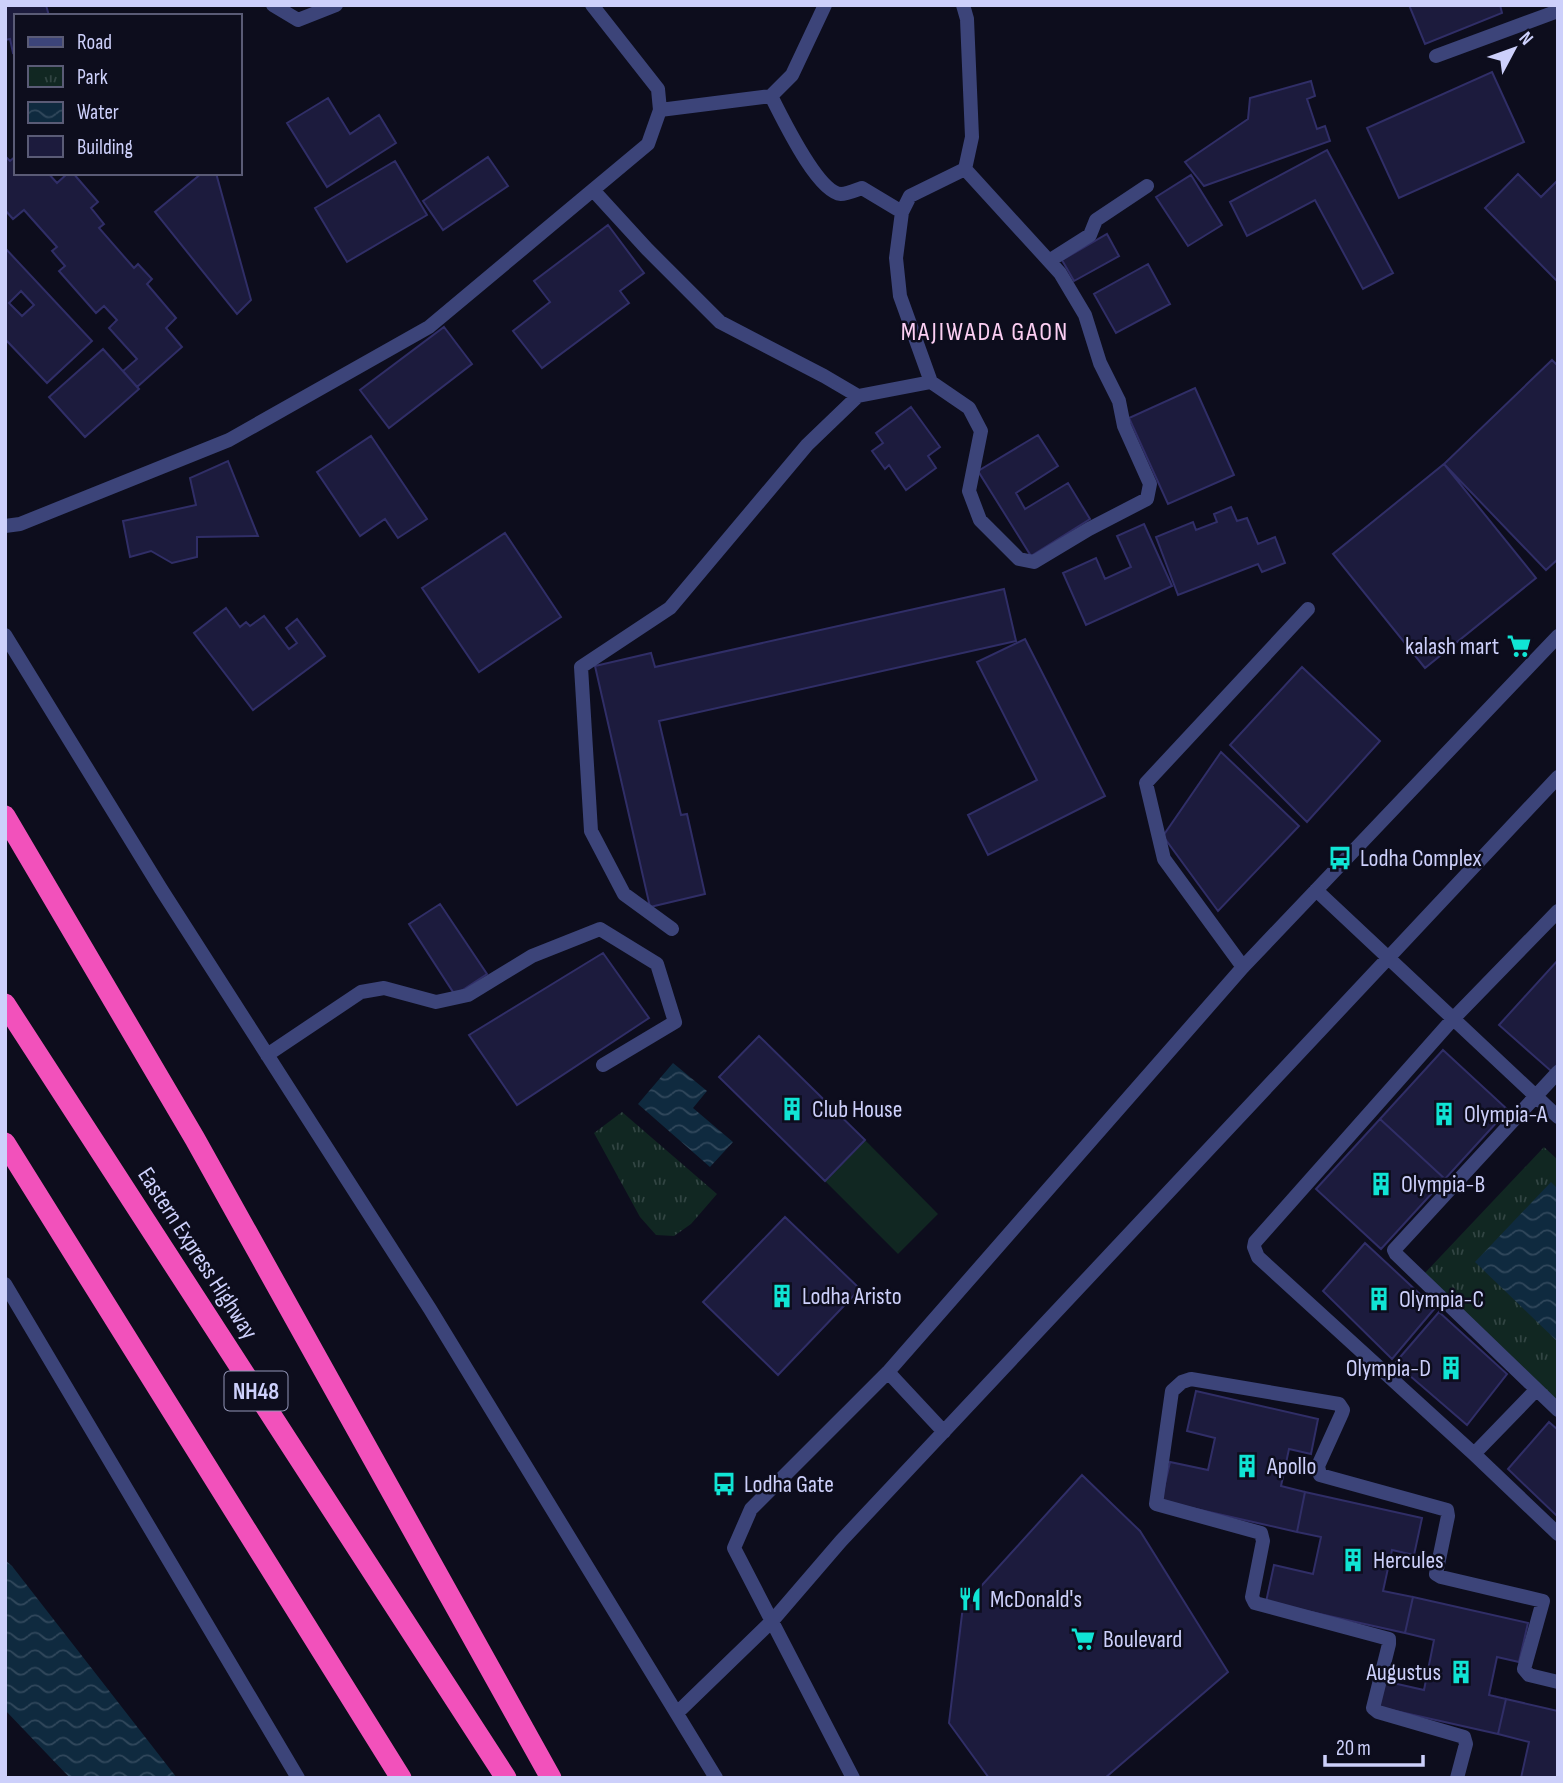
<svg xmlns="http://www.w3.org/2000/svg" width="1563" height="1783" font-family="'Sofia Sans Condensed',sans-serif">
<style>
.grass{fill:#112722}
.park{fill:url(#park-tufts)}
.water{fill:url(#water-waves)}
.building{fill:#1c1b3d;stroke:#302e67;stroke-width:2;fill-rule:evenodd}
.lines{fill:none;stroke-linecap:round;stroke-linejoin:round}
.street{stroke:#3c4479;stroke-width:14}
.highway{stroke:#f251bb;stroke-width:21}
.labels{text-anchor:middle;stroke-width:5;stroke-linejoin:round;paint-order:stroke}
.shield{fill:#0d0d1d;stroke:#9396b8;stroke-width:2}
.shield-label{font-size:23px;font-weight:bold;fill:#cdd0fb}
.poi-label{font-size:24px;fill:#cdd0fb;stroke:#0d0d1d;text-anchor:start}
.street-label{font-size:24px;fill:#cdd0fb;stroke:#0d0d1d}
.neighbourhood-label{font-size:26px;letter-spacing:2px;fill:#fccff3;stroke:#0d0d1d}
</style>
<defs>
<pattern id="park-tufts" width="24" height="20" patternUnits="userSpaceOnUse" patternTransform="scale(1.75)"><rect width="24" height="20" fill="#112722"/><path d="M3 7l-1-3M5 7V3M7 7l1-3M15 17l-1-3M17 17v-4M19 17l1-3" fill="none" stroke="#324543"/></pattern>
<pattern id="water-waves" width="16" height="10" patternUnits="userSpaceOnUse" patternTransform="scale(1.75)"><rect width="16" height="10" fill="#0f2a3f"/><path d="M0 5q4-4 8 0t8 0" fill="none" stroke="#31485c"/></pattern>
</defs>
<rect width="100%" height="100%" fill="#0d0d1d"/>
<path class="grass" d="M 865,1140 L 938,1214 L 898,1254 L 825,1181 Z"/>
<path class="park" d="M 622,1112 L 717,1194 L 691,1224 L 674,1236 L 656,1235 L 640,1217 L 594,1133 Z
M 1544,1147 L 1558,1160 L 1558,1401 L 1424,1274 Z"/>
<path class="water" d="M 673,1063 L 707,1091 L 693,1108 L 733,1142 L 710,1167 L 638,1104 Z
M 1551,1182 L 1558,1189 L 1558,1342 L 1475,1262 Z
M 5,1560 L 12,1566 L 177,1778 L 70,1778 L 5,1710 Z"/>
<path class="building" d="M 5,5 L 46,5 L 49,16 L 16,16 L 16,52 L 13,53 L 10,39 L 5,40 Z
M 1409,5 L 1500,5 L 1502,13 L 1425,44 Z
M 1492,72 L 1524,142 L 1399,198 L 1367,128 Z
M 1311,81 L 1315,96 L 1307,99 L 1317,129 L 1325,126 L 1330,141 L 1204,186 L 1185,162 L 1248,119 L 1250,98 Z
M 328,98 L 350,134 L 379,115 L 396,143 L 327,187 L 287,123 Z
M 1327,150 L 1393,273 L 1363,289 L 1315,200 L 1247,236 L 1230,202 Z
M 5,156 L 10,161 L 16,156 L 16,173 L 48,173 L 57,183 L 68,173 L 73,173 L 98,202 L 91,208 L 104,224 L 99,228 L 134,268 L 138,264 L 152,279 L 147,284 L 176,318 L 166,328 L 182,347 L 137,387 L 123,371 L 137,359 L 109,328 L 117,320 L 104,306 L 96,313 L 59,271 L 65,266 L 52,251 L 57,247 L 24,210 L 13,219 L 5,210 Z
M 488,157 L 508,186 L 443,230 L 423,201 Z
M 395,161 L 427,215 L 347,262 L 315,208 Z
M 202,173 L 216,173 L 251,300 L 237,314 L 155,212 Z
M 1518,174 L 1541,197 L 1558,180 L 1558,282 L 1485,208 Z
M 1191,175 L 1222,225 L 1188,246 L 1156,197 Z
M 608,225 L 644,273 L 620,291 L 629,303 L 542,368 L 513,331 L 550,302 L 534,281 Z
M 1107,234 L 1119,256 L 1074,281 L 1062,260 Z
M 5,248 L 92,341 L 47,383 L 5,339 ZM 21,291 L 34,305 L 22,316 L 9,303 Z
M 1148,264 L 1170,304 L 1116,333 L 1094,294 Z
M 444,327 L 472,364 L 389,428 L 360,390 Z
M 103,349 L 139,389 L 85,437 L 49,397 Z
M 1552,360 L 1558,366 L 1558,559 L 1546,570 L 1444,464 Z
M 1195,388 L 1234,475 L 1168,504 L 1129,418 Z
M 911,407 L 940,447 L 928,456 L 936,468 L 906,490 L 889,465 L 885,469 L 872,451 L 883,443 L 876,433 Z
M 1038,435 L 1058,466 L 1016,493 L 1025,509 L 1068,483 L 1090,519 L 1031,556 L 978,471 Z
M 371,436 L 427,519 L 398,538 L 385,519 L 360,536 L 317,472 Z
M 228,461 L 258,536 L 197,537 L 197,557 L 172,563 L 151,551 L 130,557 L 123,521 L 196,505 L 190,478 Z
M 1444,464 L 1536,578 L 1425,668 L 1333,554 Z
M 1231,507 L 1237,521 L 1247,518 L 1258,544 L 1275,537 L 1285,563 L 1262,572 L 1258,564 L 1178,595 L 1156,537 L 1193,522 L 1196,530 L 1217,522 L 1214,514 Z
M 1144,524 L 1172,586 L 1086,625 L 1063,573 L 1096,558 L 1105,579 L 1131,567 L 1117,536 Z
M 505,533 L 561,617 L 479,672 L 422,588 Z
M 1004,589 L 1016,641 L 659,721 L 681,815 L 687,814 L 705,894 L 650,907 L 595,666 L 651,653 L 655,667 Z
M 226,608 L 240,627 L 246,622 L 250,626 L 264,616 L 289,649 L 297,643 L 286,628 L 297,619 L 325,656 L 253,710 L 194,633 Z
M 1025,639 L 1105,796 L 988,855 L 968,815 L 1037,780 L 977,662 Z
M 1302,667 L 1380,741 L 1307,822 L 1230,745 Z
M 1221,752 L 1299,826 L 1218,911 L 1163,836 Z
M 440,904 L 487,974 L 455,995 L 409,924 Z
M 603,953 L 649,1018 L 517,1105 L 469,1035 Z
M 1558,960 L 1558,1064 L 1551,1071 L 1499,1025 Z
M 759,1036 L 865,1140 L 825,1181 L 719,1077 Z
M 1443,1050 L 1508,1110 L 1445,1179 L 1380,1119 Z
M 1380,1119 L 1445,1179 L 1381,1249 L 1316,1189 Z
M 785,1217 L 860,1289 L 778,1375 L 703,1302 Z
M 1365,1243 L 1435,1308 L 1392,1359 L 1323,1291 Z
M 1439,1312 L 1507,1374 L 1467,1425 L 1395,1363 Z
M 1196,1391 L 1318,1419 L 1311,1454 L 1289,1449 L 1281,1486 L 1305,1492 L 1297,1532 L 1161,1501 L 1170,1462 L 1208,1470 L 1215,1438 L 1187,1431 Z
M 1549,1422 L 1558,1430 L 1558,1517 L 1508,1469 Z
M 1082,1475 L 1140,1531 L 1228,1672 L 1105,1778 L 989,1778 L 949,1723 L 963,1606 Z
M 1305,1492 L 1422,1518 L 1414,1555 L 1392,1550 L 1383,1591 L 1413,1597 L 1405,1633 L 1266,1602 L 1274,1565 L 1313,1574 L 1321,1537 L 1297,1532 Z
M 1413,1597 L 1528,1623 L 1519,1662 L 1497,1657 L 1489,1695 L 1506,1699 L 1498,1734 L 1378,1707 L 1384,1681 L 1424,1690 L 1434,1640 L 1405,1633 Z
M 1506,1699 L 1558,1711 L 1558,1778 L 1521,1778 L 1529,1742 L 1498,1734 Z"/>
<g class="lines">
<path class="street" d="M 273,5 L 298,20 L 336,5
M 963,5 L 967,19 L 972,137 L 965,169
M 1436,56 L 1558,11
M 771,96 C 782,117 817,192 841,194 C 847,194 856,190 862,188 L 902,212
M 660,110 L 771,96 L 792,75 L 825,5
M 965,169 L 1060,273 L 1085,315 L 1100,363 L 1119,401 L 1124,426 L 1150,484 L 1147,499 L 1089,529 L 1034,562 L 1019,559 L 980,520 L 969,491 L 981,431 L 969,408 L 931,382 L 900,296 L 896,258 L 902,212 L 910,196 Z
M 593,190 L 647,249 L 720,322 L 824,376 L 858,396 L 931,382
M 1049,261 L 1090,235 L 1096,220 L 1147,186
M 5,526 L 20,524 L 229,440 L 429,327 L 648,144 L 660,110 L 658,89 L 592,5
M 5,635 L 161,889 L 430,1309 L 716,1778
M 1316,890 L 1558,1117
M 1558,911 L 1452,1020 L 1255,1242 L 1254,1247 L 1258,1257 L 1474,1454 L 1558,1534
M 672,929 L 624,894 L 591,831 L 581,667 L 670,608 L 807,445 L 858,396
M 1243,967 L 1164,859 L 1146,783 L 1308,609
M 267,1055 L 361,992 L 384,988 L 436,1002 L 468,995 L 532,956 L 600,929 L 657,964 L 675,1022 L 603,1065
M 1558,1072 L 1394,1250 L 1396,1254 L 1558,1410
M 5,1284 L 298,1778
M 888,1372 L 944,1432
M 1474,1454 L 1536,1390
M 677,1713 L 773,1620 L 841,1541 L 1558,777
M 853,1778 L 734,1548 L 751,1509 L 888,1372 L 1243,967 L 1558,636
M 1457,1778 L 1466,1744 L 1464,1737 L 1378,1712 L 1373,1708 L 1389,1644 L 1389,1639 L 1255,1603 L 1252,1597 L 1263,1541 L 1261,1533 L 1156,1504 L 1172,1391 L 1182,1382 L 1191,1379 L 1339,1404 L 1343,1410 L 1342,1413 L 1318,1466 L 1320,1475 L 1447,1510 L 1448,1516 L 1436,1574 L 1441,1577 L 1543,1601 L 1524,1669 L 1529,1675 L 1558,1682"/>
<path class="highway" d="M 5,816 L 195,1139 L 551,1778
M 5,1004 L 506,1778
M 5,1143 L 401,1778"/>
</g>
<defs>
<g id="supermarket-bare" transform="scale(1.89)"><path d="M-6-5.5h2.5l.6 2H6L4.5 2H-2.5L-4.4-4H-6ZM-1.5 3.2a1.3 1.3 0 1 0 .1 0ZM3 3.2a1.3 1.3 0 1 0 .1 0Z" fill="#10e4d4" stroke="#0d0d1d" stroke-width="2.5" paint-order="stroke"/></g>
<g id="bus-bare" transform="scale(1.89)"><path d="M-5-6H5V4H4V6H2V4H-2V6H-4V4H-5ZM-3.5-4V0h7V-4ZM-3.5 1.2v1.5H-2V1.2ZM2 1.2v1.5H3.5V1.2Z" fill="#10e4d4" stroke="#0d0d1d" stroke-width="2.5" paint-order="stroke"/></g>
<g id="building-bare" transform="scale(1.89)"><path d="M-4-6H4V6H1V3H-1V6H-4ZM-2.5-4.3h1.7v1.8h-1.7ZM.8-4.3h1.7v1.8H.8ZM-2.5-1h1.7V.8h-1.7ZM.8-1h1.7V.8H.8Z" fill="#10e4d4" stroke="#0d0d1d" stroke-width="2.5" paint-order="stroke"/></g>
<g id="restaurant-bare" transform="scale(1.89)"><path d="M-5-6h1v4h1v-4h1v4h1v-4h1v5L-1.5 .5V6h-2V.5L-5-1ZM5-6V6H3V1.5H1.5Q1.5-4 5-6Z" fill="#10e4d4" stroke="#0d0d1d" stroke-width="2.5" paint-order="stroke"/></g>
</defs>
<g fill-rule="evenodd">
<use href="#supermarket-bare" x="1519" y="646"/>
<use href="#bus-bare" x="1340" y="858"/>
<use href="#building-bare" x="792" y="1109"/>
<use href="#building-bare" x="1444" y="1114"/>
<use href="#building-bare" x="1381" y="1184"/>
<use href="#building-bare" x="782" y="1296"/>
<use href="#building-bare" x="1379" y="1299"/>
<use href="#building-bare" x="1451" y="1368"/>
<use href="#building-bare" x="1247" y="1466"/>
<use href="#bus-bare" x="724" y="1484"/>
<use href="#building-bare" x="1353" y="1560"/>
<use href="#restaurant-bare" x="970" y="1599"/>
<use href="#supermarket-bare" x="1083" y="1639"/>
<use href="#building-bare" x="1461" y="1672"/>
</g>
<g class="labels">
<rect class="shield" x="224.5" y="1371.5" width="63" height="39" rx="5"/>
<g class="shield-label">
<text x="256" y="1399">NH48</text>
</g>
<g class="poi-label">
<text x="1499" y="654" text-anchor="end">kalash mart</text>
<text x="1360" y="866">Lodha Complex</text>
<text x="812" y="1117">Club House</text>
<text x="1464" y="1122">Olympia-A</text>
<text x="1401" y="1192">Olympia-B</text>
<text x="802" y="1304">Lodha Aristo</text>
<text x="1399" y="1307">Olympia-C</text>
<text x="1431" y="1376" text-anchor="end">Olympia-D</text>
<text x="1267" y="1474">Apollo</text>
<text x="744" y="1492">Lodha Gate</text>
<text x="1373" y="1568">Hercules</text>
<text x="990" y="1607">McDonald's</text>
<text x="1103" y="1647">Boulevard</text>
<text x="1441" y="1680" text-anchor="end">Augustus</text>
</g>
<g class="street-label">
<text transform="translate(198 1253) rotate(57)" y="8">Eastern Express Highway</text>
</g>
<g class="neighbourhood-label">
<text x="985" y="340">MAJIWADA GAON</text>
</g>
</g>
<rect width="1563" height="1783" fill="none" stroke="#cdd0fb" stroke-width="14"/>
<rect x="14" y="14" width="228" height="161" fill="#0d0d1d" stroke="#5a5b76" stroke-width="2"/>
<rect x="28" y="37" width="35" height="10" fill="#3c4479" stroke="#5a5b76" stroke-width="2"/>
<text x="77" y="49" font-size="21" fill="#cdd0fb">Road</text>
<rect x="28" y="66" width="35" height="21" fill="url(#park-tufts)" stroke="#5a5b76" stroke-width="2"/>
<text x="77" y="84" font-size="21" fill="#cdd0fb">Park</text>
<rect x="28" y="102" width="35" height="21" fill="url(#water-waves)" stroke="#5a5b76" stroke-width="2"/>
<text x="77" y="119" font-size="21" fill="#cdd0fb">Water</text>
<rect x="28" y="136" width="35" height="21" fill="#1c1b3d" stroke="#5a5b76" stroke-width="2"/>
<text x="77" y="154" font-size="21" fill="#cdd0fb">Building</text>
<g transform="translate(1514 49) rotate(49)" stroke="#0d0d1d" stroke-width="5" paint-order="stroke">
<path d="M0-5L12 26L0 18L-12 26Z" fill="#cdd0fb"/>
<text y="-10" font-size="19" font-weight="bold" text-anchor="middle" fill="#cdd0fb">N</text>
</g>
<path d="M1325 1755v10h98v-10" fill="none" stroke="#cdd0fb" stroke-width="3.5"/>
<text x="1336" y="1755" font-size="21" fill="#cdd0fb" stroke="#0d0d1d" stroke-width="5" paint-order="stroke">20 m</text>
</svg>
